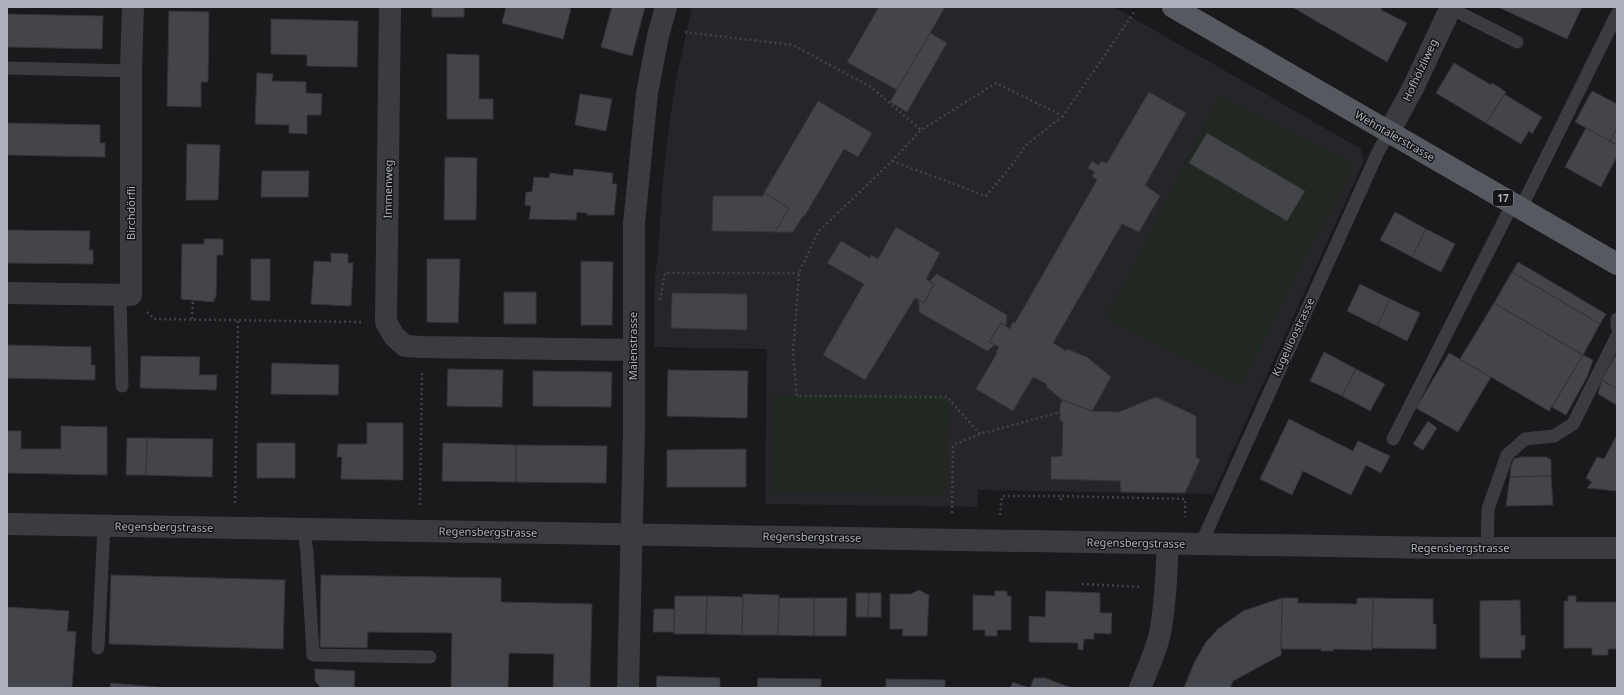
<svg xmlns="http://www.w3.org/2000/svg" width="1624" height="695" font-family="'Noto Sans',sans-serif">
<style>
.built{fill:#26262a}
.green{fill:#202821}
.building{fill:#44454a;stroke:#343439}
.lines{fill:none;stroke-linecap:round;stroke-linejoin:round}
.path{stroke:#414349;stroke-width:2.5;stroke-dasharray:2 3;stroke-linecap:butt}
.service{stroke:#3b3c42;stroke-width:13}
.minor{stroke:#3b3c42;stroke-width:22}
.tertiary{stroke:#3b3c42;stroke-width:22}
.primary{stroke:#575961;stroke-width:22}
.labels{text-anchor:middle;stroke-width:3;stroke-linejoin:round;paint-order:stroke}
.shield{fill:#151518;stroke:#7f828c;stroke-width:1}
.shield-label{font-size:10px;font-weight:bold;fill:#adb1bd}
.street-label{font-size:11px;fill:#adb1bd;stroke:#151518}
</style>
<rect width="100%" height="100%" fill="#1a1a1d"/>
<path class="built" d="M 692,7 L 1114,7 L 1361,149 L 1363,163 L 1213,494 L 978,490 L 977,507 L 765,504 L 767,349 L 654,347 L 655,275 L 658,256 L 662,191 L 667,142 L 676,79 Z"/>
<path class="green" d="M 1220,95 L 1355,164 L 1240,386 L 1105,318 Z
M 772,396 L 947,397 L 946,495 L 771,493 Z"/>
<path class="building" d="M 432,7 L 464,7 L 464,17 L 432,17 Z
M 506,7 L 565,7 L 571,9 L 563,39 L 502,23 Z
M 612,7 L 645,7 L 632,56 L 601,47 Z
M 879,7 L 945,7 L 897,90 L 847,62 Z
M 1292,7 L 1379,7 L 1382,8 L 1381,10 L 1407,23 L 1387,62 Z
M 1498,7 L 1582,7 L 1567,39 Z
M 169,11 L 209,12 L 208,82 L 201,82 L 201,107 L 167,106 Z
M 7,14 L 103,16 L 102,49 L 7,47 Z
M 271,19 L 358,21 L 357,67 L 307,66 L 307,55 L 271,54 Z
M 930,33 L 947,43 L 907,112 L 890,102 Z
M 447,54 L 479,55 L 479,99 L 493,99 L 493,119 L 447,119 Z
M 1454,63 L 1491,85 L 1492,83 L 1506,92 L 1486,123 L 1436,93 Z
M 257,73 L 273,74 L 272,81 L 306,82 L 306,93 L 322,94 L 321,115 L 307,115 L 307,134 L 289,133 L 289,125 L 255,124 Z
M 1592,91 L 1617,104 L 1617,128 L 1610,141 L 1575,122 Z
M 1149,92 L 1186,113 L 1145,185 L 1160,196 L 1139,232 L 1122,224 L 1053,343 L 1066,351 L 1067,349 L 1087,357 L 1111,377 L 1092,411 L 1062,400 L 1046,386 L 1047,384 L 1033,377 L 1013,411 L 976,389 L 997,353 L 996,352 L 999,347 L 989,342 L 1001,323 L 1010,329 L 1013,322 L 1015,323 L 1097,180 L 1092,176 L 1095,172 L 1088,168 L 1092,161 L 1099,165 L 1101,161 L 1107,163 Z
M 580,94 L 612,99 L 606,131 L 575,125 Z
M 1504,94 L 1542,117 L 1532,134 L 1529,131 L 1521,144 L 1486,123 Z
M 818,101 L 872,133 L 858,157 L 844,149 L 804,217 L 803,216 L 793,232 L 775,232 L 789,208 L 764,193 Z
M 7,123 L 100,125 L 100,143 L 105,143 L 105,157 L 7,155 Z
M 1586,128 L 1617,145 L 1617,156 L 1601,187 L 1565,167 Z
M 1617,128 L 1617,145 L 1610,141 Z
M 1207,133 L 1305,191 L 1287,221 L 1189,163 Z
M 187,144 L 220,145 L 218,200 L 186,200 Z
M 445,157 L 477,158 L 476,220 L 444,220 Z
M 574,169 L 613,173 L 612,184 L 617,184 L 614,215 L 587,215 L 587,213 L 577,212 L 576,220 L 529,219 L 531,206 L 525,205 L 526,192 L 532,192 L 534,177 L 549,178 L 550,173 L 573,176 Z
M 262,171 L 309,171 L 308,197 L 261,197 Z
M 764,193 L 789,208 L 775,232 L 712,231 L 713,196 L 763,196 Z
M 1395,212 L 1426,229 L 1412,257 L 1380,240 Z
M 896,227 L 940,253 L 926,279 L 934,284 L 924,303 L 915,298 L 865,380 L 823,355 L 864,284 L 827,263 L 841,241 L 870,258 L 871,255 L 878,259 Z
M 1426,229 L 1455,244 L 1441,272 L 1412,257 Z
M 7,230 L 90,231 L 89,250 L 93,250 L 93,264 L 7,263 Z
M 204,239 L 223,239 L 223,255 L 217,255 L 216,298 L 214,298 L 214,302 L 181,299 L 182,244 L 204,244 Z
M 331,253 L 348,254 L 348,263 L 353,263 L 351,306 L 311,304 L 314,261 L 331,262 Z
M 251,259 L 270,259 L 270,301 L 251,300 Z
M 427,259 L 460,259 L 458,323 L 427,322 Z
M 581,261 L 613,262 L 612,325 L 581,325 Z
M 1518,262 L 1606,314 L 1600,324 L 1512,272 Z
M 1512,272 L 1600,324 L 1583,355 L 1494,303 Z
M 937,274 L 1007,315 L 1006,326 L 1001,323 L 989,342 L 995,345 L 987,351 L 919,312 L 919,300 L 924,303 L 934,284 L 930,281 Z
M 1360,284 L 1390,299 L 1377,326 L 1347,311 Z
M 504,292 L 536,292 L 536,324 L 504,324 Z
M 672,293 L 747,294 L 747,330 L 671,328 Z
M 1390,299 L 1420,313 L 1407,341 L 1377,326 Z
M 1494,303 L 1583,355 L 1549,411 L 1460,359 Z
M 7,345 L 91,347 L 91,365 L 95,365 L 95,380 L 7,378 Z
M 1324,352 L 1356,369 L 1342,396 L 1310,381 Z
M 1449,353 L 1491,377 L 1458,432 L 1416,408 Z
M 1617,353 L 1617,389 L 1602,380 Z
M 1583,355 L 1593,360 L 1587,377 L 1566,415 L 1552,407 Z
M 141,356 L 200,357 L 199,375 L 217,375 L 216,390 L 140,388 Z
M 272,363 L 339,365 L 338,395 L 271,394 Z
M 448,369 L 503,370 L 502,407 L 447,406 Z
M 1356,369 L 1385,384 L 1370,411 L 1342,396 Z
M 668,370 L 748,371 L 747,418 L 667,416 Z
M 533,371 L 612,372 L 611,407 L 533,406 Z
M 1602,380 L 1617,389 L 1617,405 L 1598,394 Z
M 1156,397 L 1196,416 L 1196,457 L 1200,460 L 1185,493 L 1121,492 L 1120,481 L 1051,479 L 1051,457 L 1062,456 L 1063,421 L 1060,421 L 1060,405 L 1062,400 L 1092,411 L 1119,412 Z
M 1289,419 L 1353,451 L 1358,441 L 1390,456 L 1381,473 L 1366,465 L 1351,495 L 1303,471 L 1292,495 L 1260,479 Z
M 1428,421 L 1437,428 L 1423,450 L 1413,444 Z
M 367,423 L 403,423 L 403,480 L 341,479 L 342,457 L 337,457 L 338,444 L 367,444 Z
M 61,426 L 107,427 L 107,475 L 7,473 L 7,431 L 21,431 L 21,449 L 61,449 Z
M 1617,435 L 1617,491 L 1587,488 L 1592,482 L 1586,478 L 1597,457 L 1604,459 Z
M 127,438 L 147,438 L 146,475 L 126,475 Z
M 147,438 L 213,439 L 212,477 L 146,475 Z
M 257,443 L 295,443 L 295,478 L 257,478 Z
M 443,443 L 516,445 L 516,482 L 442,481 Z
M 516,445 L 607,446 L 606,483 L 516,482 Z
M 746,449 L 746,487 L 667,487 L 667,450 Z
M 1521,457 L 1547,457 L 1551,460 L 1551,476 L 1510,477 L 1511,466 L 1514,459 Z
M 1551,476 L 1553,505 L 1506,506 L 1510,477 Z
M 111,575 L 285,580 L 283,649 L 109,644 Z
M 321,575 L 501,578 L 501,602 L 592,604 L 590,688 L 553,688 L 554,654 L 509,653 L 508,688 L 451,688 L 452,633 L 368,632 L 367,648 L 320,647 Z
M 919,590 L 926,594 L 929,595 L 927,636 L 902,636 L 903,629 L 890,629 L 890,594 L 911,594 Z
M 995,591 L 1007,591 L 1007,596 L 1011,596 L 1011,630 L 997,630 L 997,636 L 985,636 L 985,630 L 973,630 L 973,595 L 995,596 Z
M 1046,591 L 1100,593 L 1100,613 L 1112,613 L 1111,634 L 1094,633 L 1094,639 L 1084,639 L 1083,650 L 1078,649 L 1078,643 L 1029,642 L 1029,616 L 1045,617 Z
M 856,593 L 869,593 L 868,617 L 856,617 Z
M 869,593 L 881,593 L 881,617 L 868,617 Z
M 743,594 L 779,595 L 778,635 L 742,635 Z
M 675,596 L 707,596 L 706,634 L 674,634 Z
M 707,596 L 743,597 L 742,635 L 706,634 Z
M 1568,596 L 1576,596 L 1576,602 L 1617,602 L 1617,649 L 1608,649 L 1608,655 L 1592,655 L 1592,648 L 1564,648 L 1564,601 L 1568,601 Z
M 779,598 L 814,598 L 814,636 L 778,635 Z
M 814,598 L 847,598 L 846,636 L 814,636 Z
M 1282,598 L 1281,655 L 1233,681 L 1230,688 L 1184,688 L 1194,663 L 1206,642 L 1218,629 L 1243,611 Z
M 1282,598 L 1298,598 L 1298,603 L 1357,604 L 1357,598 L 1373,598 L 1372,650 L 1333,649 L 1334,651 L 1321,651 L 1321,649 L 1281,649 Z
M 1373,598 L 1433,599 L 1433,624 L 1436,624 L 1436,649 L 1372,648 Z
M 1520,600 L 1521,636 L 1525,635 L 1525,650 L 1521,650 L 1521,658 L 1480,658 L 1480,601 Z
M 7,607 L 69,611 L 67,631 L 76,632 L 72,688 L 7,688 Z
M 654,609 L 674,609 L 674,632 L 653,632 Z
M 315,669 L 355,671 L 354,688 L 321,688 L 315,681 Z
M 657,676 L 720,678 L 720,688 L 656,688 Z
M 758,678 L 821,679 L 821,688 L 757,688 Z
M 1034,678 L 1045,678 L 1072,688 L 1030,688 Z
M 886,679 L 945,680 L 945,688 L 886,688 Z
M 1013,682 L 1030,688 L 1010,688 Z
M 111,683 L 168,688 L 110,688 Z"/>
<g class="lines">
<path class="path" d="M 685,32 L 793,45 L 871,87 L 921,130
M 892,161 L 986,196 L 1012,165 L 1026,145 L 1063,116
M 660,300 L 665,273 L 799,273
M 147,312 L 154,319 L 361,322
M 192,319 L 193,299
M 980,434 L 947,397 L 797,396 L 793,353 L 799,273 L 818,232 L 892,161 L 921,130 L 996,83 L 1063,116 L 1135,11
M 1061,500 L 1061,496 L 1185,499 L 1185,517
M 235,503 L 238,320
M 420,505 L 422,372
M 952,513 L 953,445 L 980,434 L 1061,412
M 1000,515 L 1002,496 L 1061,496
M 1082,584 L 1141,587"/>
<path class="service" d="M 1450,8 L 1517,42
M 7,68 L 131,71
M 1521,208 L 1617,14
M 120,295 L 122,386
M 1617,319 L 1617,327
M 1393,439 L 1513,203
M 304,529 L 307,553 L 313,655 L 430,657
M 1201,544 L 1378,152 L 1389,132
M 1487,549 L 1488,509 L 1507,455 L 1525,439 L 1554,436 L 1573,424 L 1617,336
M 98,648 L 104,526"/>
<path class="minor" d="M 390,7 L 386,322 L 394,336 L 405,346 L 422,347 L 633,350
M 1389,132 L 1413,88 L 1451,7
M 7,293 L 131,295 L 131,71 L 133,7
M 628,688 L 634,431 L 634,224 L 647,93 L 658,36 L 666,7
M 1140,688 C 1147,670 1156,652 1160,633 C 1166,604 1166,573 1168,544"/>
<path class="tertiary" d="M 7,524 L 1444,548 L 1617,548"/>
<path class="primary" d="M 1173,7 L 1617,264"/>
</g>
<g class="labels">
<rect class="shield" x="1493" y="190" width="20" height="16" rx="3"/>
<g class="shield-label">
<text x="1503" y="202">17</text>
</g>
<g class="street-label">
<text transform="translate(1420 70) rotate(-65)" y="4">Hofhölzliweg</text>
<text transform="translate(1395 136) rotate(30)" y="4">Wehntalerstrasse</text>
<text transform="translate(388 189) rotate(-89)" y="4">Immenweg</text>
<text transform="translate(131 213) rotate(-90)" y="4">Birchdörfli</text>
<text transform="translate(1293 337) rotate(-65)" y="4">Kügeliloostrasse</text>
<text transform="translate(633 346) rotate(-90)" y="4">Maienstrasse</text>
<text transform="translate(164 527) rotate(1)" y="4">Regensbergstrasse</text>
<text transform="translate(488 532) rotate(1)" y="4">Regensbergstrasse</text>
<text transform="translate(812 537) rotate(1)" y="4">Regensbergstrasse</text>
<text transform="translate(1136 543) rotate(1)" y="4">Regensbergstrasse</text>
<text x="1460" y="552">Regensbergstrasse</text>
</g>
</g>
<rect width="1624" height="695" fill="none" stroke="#adb1bd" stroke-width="16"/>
</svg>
